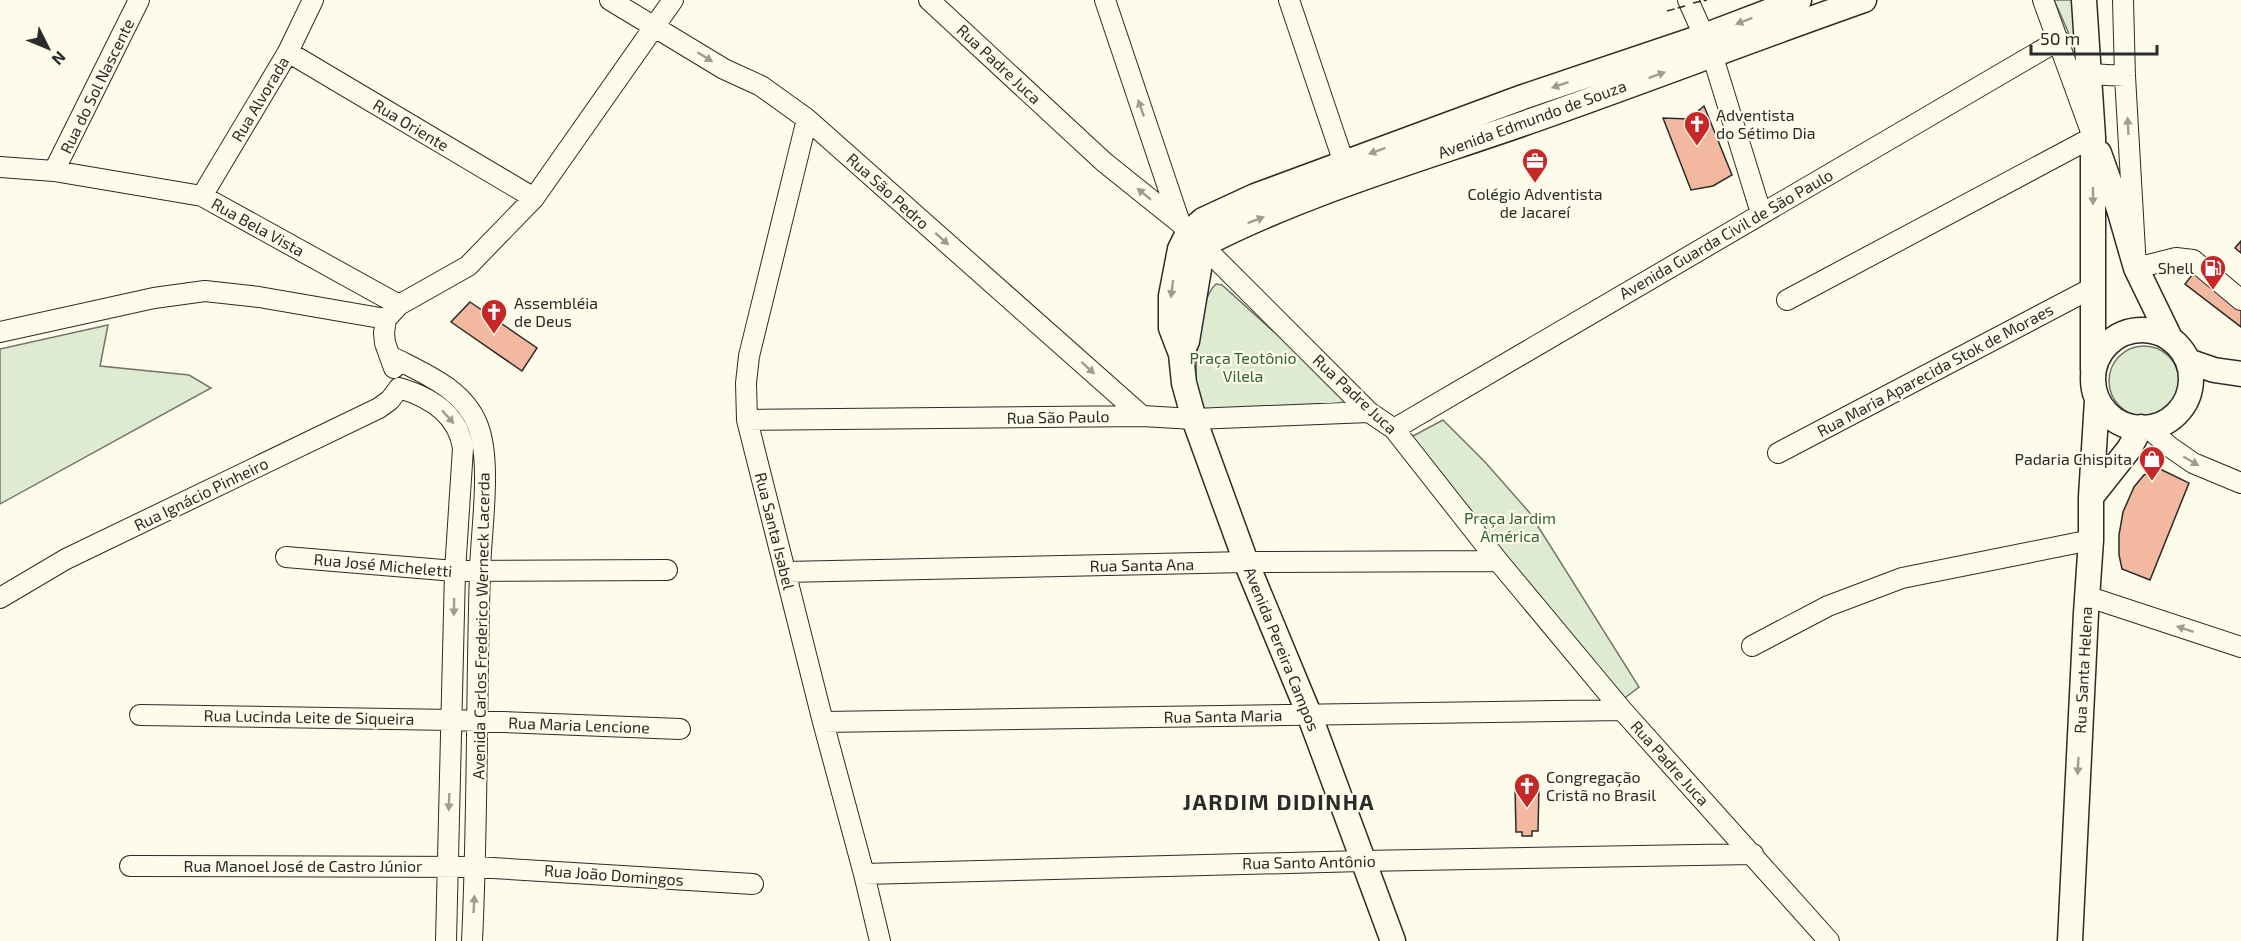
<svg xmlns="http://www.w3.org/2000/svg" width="2241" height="941" font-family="'Exo 2',sans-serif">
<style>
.green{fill:#deebd1;stroke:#74746e;stroke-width:1.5}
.building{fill:#f2b8a0;stroke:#2b2b2b;stroke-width:1.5}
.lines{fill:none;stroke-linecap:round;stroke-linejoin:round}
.minor-casing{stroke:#2b2b2b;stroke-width:22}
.major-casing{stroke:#2b2b2b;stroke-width:27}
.minor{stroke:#fdfbea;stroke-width:20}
.major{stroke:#fdfbea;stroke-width:24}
.fence{stroke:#2b2b2b;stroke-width:1.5;stroke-dasharray:8 3;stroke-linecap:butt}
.oneway{fill:#9e9d94}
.labels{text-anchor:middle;stroke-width:4.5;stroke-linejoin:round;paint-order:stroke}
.street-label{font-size:16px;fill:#2b2b2b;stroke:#fdfbea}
.poi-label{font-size:16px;fill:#2b2b2b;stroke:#fdfbea;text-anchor:start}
.park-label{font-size:16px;fill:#34623c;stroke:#fdfbea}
.district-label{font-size:22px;font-weight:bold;letter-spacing:1.5px;fill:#2b2b2b;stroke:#fdfbea}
</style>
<rect width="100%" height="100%" fill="#fdfbea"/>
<path class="green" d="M 2054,0 L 2076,0 L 2074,45 Z
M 1216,284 L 1222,285 L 1345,396 L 1346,402 L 1214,416 L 1207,414 L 1195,399 C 1196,372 1196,302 1216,284 Z
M 108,325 L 100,366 L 189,375 L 211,388 L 0,504 L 0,349 Z
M2109 381a35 35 0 1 1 70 0a35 35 0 1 1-70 0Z
M 1443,420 L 1485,462 L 1529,512 L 1639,687 L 1622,700 L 1508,564 L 1411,437 Z"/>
<path class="building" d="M 1704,106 L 1732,175 L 1713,186 L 1691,190 L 1663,118 L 1689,119 Z
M 2241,241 L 2241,253 L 2235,248 Z
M 2199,266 L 2241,298 L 2241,327 L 2185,284 Z
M 470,302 L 537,348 L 522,371 L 451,322 Z
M 2160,469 L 2189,483 L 2150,580 L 2122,569 L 2119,555 L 2119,535 L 2123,512 L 2134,487 L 2144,475 Z
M 1515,786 L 1539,786 L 1538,831 L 1532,831 L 1532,836 L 1522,836 L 1522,832 L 1516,832 Z"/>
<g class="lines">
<g class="minor-casing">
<path id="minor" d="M 610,0 L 724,69 L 761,86 L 807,119 L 1142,416
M 929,0 L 1104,162 L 1180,223 L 1369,412 L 1394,429 L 1498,561 L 1622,710 L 1829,941
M 1105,0 L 1180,223
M 1289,0 L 1344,163
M 1688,0 L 1712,54 L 1761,213
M 2123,0 L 2125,76 L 2136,268 L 2176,258 L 2193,260 L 2241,300
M 288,52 L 534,198
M 2089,74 L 2125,76
M 807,119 L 749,356 L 746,383 L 747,420 L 823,722 L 864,874 L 880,941
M 0,167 L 54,171 L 202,196 L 399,305
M 54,171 L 139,0
M 202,196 L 288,52 L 313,0
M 1787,300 L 2093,137 L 2043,0
M 0,332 L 154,298 L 205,291 L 259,297 L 386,319
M 392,357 C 425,374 464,389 478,426 C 492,463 481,530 480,571 C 476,695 478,818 472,941
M 394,368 L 385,343 L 384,333 L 386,319 L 399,305 L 468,266 L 534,198 L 673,0
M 399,388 C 430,397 458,414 463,448 L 455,571 L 446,941
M 747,420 L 1142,416 L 1194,419 L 1369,412
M 2148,428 L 2170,447 L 2193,463 L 2241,483
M 1394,429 L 2059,40
M 1778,453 L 2092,288
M 286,557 L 455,571 L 667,570
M 785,572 L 1246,562 L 1498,561
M 2086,596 L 2241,647
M 0,598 L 66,559 L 379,408 L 390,400 L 399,388
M 1752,646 L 1828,606 L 1902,578 L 2091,540
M 140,715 L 452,720 L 680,729
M 823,722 L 1622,710
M 130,866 L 476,867 L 753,884
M 864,874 L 1362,861 L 1753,854"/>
</g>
<g class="major-casing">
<path id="major" d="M 2084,0 L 2093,137 L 2093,370
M 2099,153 L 2119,209 L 2136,268 L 2170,338
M2093 379a49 49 0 1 1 98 0a49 49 0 1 1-98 0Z
M 1181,354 L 1187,341 L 1203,245 C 1304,193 1415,161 1522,124 C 1637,84 1750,40 1864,0
M 2188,361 L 2214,370 L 2241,374
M 2091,497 L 2129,449 L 2141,427
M 1393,941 L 1309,714 L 1246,562 L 1194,419 L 1184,383 L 1181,354 L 1171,328 L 1171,296 L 1180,249 L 1188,233 L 1203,220 L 1255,196 L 1523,97 L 1704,36 L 1799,0
M 2070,941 L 2086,613 L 2091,540 L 2091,497 L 2097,400"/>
</g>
<use href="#minor" class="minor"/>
<use href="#major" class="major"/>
<path class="fence" d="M 1693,3 L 1707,0
M 1667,11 L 1685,6"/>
</g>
<defs><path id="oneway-solid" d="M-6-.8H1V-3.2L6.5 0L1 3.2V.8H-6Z" transform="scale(1.5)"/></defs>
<g class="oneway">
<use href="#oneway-solid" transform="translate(1744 21) rotate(159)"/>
<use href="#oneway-solid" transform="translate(705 57) rotate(32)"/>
<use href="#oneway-solid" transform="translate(1657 75) rotate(-20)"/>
<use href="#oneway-solid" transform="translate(1560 85) rotate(161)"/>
<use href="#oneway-solid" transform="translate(1141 108) rotate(-109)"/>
<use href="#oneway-solid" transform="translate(2128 126) rotate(-93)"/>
<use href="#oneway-solid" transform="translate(1377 151) rotate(160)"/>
<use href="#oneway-solid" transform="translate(1144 194) rotate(-141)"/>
<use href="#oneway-solid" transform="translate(2093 196) rotate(90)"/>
<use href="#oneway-solid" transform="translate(1256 220) rotate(-21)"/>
<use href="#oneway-solid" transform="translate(942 239) rotate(42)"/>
<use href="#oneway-solid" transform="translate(1172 289) rotate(97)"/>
<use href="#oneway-solid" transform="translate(1088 368) rotate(42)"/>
<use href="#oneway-solid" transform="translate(448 417) rotate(48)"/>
<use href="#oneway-solid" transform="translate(2191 461) rotate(30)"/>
<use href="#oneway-solid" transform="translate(454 607) rotate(91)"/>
<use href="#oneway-solid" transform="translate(2185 629) rotate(-162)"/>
<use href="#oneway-solid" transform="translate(2078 766) rotate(93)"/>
<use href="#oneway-solid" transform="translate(449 802) rotate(92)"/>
<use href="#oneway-solid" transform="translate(474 904) rotate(-87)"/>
</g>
<defs>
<g id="church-pin" transform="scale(1.35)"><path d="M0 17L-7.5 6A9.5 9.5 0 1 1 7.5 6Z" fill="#c62828" stroke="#fdfbea"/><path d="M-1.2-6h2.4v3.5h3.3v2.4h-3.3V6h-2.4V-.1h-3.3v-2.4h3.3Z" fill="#fff"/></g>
<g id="office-pin" transform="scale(1.35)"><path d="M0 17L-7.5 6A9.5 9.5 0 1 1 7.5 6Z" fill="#c62828" stroke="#fdfbea"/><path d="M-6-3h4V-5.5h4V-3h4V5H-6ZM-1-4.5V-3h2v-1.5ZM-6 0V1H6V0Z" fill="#fff"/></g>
<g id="fuel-pin" transform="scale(1.35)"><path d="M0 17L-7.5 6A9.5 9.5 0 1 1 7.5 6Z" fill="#c62828" stroke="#fdfbea"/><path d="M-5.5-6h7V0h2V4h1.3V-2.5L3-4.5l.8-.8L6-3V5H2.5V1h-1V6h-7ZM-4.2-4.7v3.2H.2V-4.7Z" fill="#fff"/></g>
<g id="shop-pin" transform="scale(1.35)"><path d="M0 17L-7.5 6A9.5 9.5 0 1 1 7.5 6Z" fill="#c62828" stroke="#fdfbea"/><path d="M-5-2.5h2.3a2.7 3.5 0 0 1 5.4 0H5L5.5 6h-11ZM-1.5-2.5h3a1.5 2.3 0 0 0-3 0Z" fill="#fff"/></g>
</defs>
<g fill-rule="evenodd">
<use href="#church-pin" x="1697" y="124"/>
<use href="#office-pin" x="1535" y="161"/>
<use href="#fuel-pin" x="2213" y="268"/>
<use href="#church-pin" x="494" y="312"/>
<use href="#shop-pin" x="2152" y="459"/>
<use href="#church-pin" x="1527" y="786"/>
</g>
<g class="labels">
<g class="street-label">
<text transform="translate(999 64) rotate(43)" y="6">Rua Padre Juca</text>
<text transform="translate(97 86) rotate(-64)" y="6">Rua do Sol Nascente</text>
<text transform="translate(260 99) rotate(-59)" y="6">Rua Alvorada</text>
<text transform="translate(1532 119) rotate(-20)" y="6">Avenida Edmundo de Souza</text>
<text transform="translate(411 125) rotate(31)" y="6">Rua Oriente</text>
<text transform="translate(888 191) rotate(42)" y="6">Rua São Pedro</text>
<text transform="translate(258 227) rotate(29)" y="6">Rua Bela Vista</text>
<text transform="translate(1726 234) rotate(-30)" y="6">Avenida Guarda Civil de São Paulo</text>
<text transform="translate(1935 370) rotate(-28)" y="6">Rua Maria Aparecida Stok de Moraes</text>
<text transform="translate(1355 394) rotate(43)" y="6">Rua Padre Juca</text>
<text transform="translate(1058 417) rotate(-1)" y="6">Rua São Paulo</text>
<text transform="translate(201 494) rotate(-26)" y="6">Rua Ignácio Pinheiro</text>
<text transform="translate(775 531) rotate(76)" y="6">Rua Santa Isabel</text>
<text transform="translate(383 565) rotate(5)" y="6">Rua José Micheletti</text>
<text transform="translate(1142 565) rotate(-1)" y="6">Rua Santa Ana</text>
<text transform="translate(481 626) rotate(-89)" y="6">Avenida Carlos Frederico Werneck Lacerda</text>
<text transform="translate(1282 649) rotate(68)" y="6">Avenida Pereira Campos</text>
<text transform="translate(2083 670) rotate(-87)" y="6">Rua Santa Helena</text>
<text transform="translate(1223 716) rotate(-1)" y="6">Rua Santa Maria</text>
<text transform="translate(309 717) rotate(1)" y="6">Rua Lucinda Leite de Siqueira</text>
<text transform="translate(579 725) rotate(2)" y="6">Rua Maria Lencione</text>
<text transform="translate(1670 763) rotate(48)" y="6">Rua Padre Juca</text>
<text transform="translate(1309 862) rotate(-1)" y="6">Rua Santo Antônio</text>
<text x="303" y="872">Rua Manoel José de Castro Júnior</text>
<text transform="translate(614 875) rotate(4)" y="6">Rua João Domingos</text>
</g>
<g class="poi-label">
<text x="1716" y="121">Adventista<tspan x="1716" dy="18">do Sétimo Dia</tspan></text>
<text x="1535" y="200" text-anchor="middle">Colégio Adventista<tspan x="1535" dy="18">de Jacareí</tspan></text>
<text x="2194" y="274" text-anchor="end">Shell</text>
<text x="514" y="309">Assembléia<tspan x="514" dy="18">de Deus</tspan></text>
<text x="2132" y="465" text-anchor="end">Padaria Chispita</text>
<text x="1546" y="783">Congregação<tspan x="1546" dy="18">Cristã no Brasil</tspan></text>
</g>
<g class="park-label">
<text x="1243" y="364">Praça Teotônio<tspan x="1243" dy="18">Vilela</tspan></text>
<text x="1510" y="524">Praça Jardim<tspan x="1510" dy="18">América</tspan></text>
</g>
<g class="district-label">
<text x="1279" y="810">JARDIM DIDINHA</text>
</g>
</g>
<g transform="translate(48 48) rotate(133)" stroke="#fdfbea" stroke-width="4.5" paint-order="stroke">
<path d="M0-4.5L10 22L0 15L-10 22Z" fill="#2b2b2b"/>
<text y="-9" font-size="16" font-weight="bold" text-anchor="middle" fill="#2b2b2b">N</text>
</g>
<path d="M2031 45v9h126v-9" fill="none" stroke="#2b2b2b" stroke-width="3"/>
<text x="2040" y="45" font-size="18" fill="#2b2b2b" stroke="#fdfbea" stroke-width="4.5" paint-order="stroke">50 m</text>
</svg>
